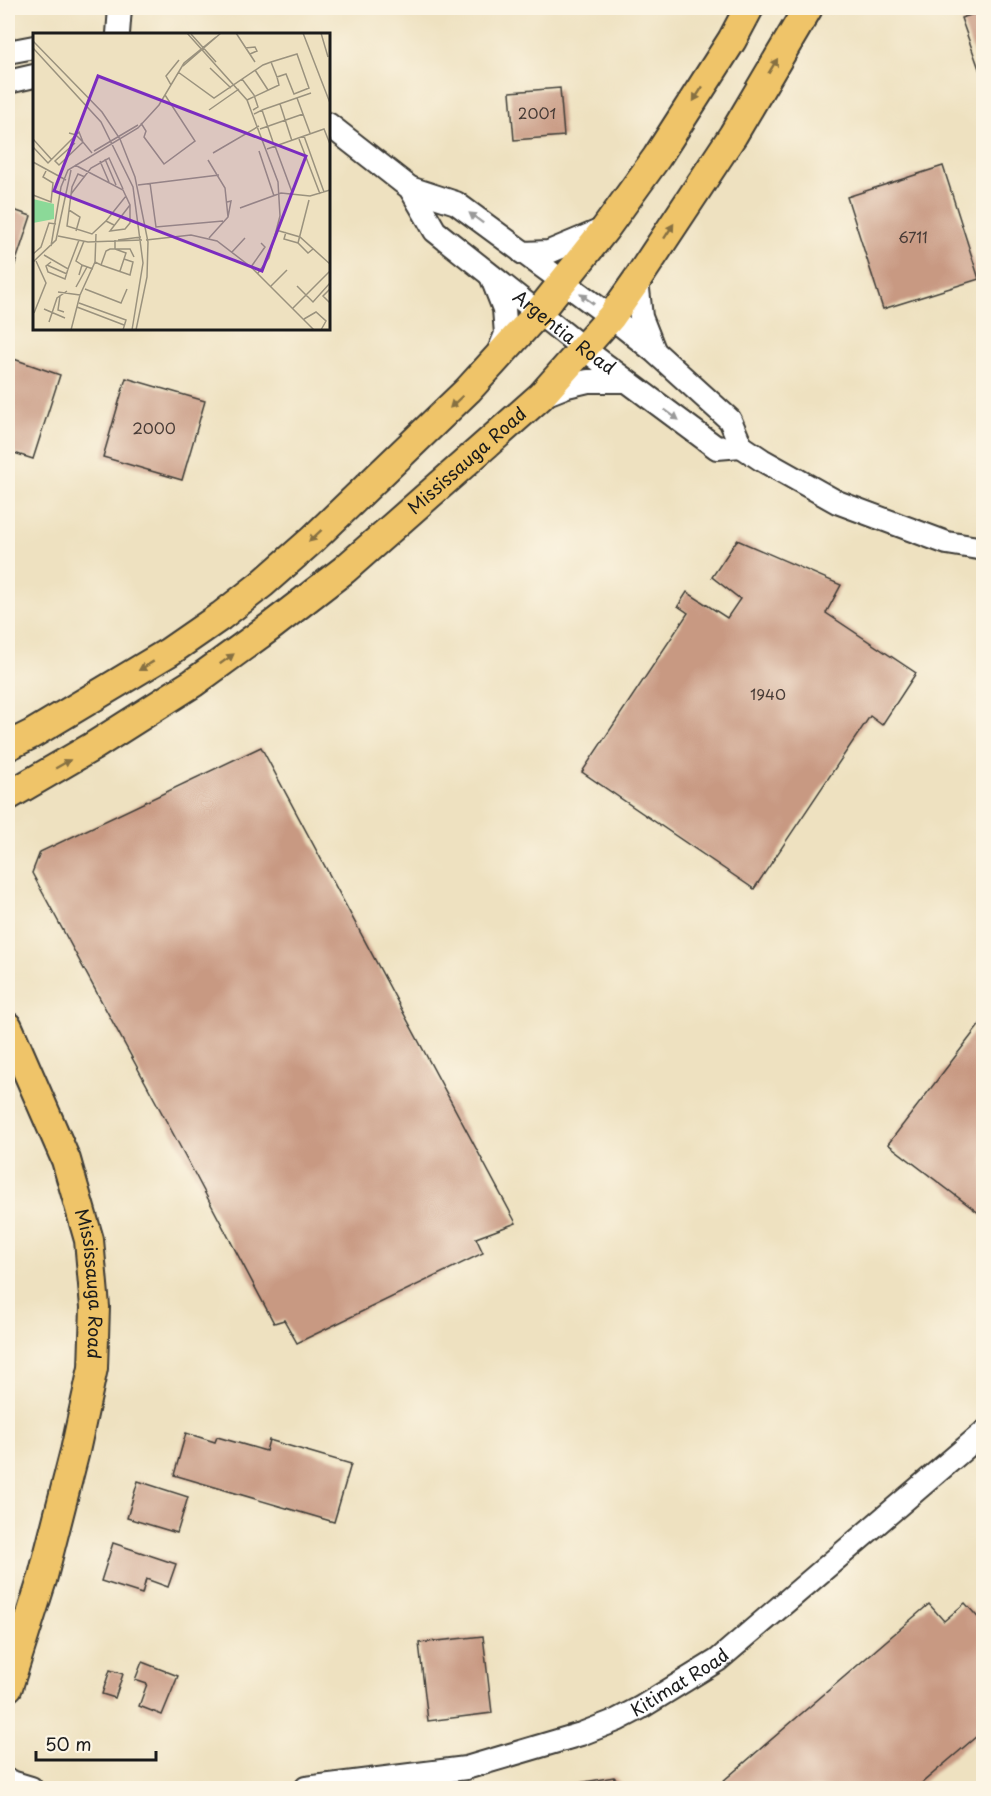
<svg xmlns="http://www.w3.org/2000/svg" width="991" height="1796" font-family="'Playpen Sans',sans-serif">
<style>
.building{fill:#c89982}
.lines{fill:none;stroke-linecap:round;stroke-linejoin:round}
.minor-casing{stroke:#3c3a35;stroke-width:26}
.major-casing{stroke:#3c3a35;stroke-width:32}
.minor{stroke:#fff;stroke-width:22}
.major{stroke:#efc469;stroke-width:28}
.oneway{fill:#867042}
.oneway2{fill:#999}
.labels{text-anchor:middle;stroke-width:4.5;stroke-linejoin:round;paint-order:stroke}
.number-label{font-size:15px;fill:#473b36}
.street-label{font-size:18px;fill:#1c1c1c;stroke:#fcf5e5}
.inset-road{fill:none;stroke:#9a927e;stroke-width:1.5}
.view{fill:#7b2cbf;fill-opacity:0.15;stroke:#7b2cbf;stroke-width:3}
.inset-edge{fill:none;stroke:#1c1c1c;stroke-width:3}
</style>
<rect width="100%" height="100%" fill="#fcf5e5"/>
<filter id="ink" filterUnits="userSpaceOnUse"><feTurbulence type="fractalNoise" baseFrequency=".0167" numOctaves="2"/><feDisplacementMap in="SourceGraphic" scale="12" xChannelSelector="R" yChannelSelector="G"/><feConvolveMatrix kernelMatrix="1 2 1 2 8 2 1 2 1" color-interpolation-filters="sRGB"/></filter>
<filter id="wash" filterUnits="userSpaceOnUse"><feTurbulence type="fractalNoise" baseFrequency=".008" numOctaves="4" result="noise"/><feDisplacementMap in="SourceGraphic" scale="24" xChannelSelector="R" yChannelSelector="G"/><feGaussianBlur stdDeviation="1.35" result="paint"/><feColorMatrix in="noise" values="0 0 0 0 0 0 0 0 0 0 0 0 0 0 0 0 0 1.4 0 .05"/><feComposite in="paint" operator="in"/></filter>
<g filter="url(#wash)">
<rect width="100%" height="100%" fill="#eee1c0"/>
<g id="blocks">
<path class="building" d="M 984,11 L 984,80 L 983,80 L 961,18 Z
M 560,88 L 564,136 L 514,140 L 510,92 Z
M 943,166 L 979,279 L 883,309 L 847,197 Z
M 8,208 L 31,216 L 8,285 Z
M 8,357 L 60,375 L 33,459 L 8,451 Z
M 126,378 L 205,401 L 182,480 L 103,457 Z
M 737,540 L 841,585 L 826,613 L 916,673 L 882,725 L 870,716 L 754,889 L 582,772 L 688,613 L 678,606 L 687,592 L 727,618 L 740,599 L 712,577 Z
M 261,747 L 516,1223 L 476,1238 L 483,1253 L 297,1343 L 284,1320 L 274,1323 L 189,1163 L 32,873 L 40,852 Z
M 984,1019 L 984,1217 L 888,1144 Z
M 186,1433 L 215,1442 L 217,1437 L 266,1451 L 269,1440 L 351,1464 L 334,1522 L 174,1475 Z
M 138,1481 L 188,1497 L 177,1533 L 127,1518 Z
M 113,1543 L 176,1564 L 168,1587 L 146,1579 L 142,1594 L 101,1581 Z
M 965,1603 L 984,1624 L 984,1730 L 916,1788 L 715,1788 L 929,1604 L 944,1621 Z
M 483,1636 L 492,1713 L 428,1721 L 419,1643 Z
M 142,1662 L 178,1676 L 162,1715 L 139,1706 L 147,1684 L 135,1680 Z
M 110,1670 L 123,1674 L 115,1698 L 102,1694 Z
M 614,1777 L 627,1788 L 556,1788 L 556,1787 Z"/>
</g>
</g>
<g filter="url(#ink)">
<use href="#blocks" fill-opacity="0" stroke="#3c3a35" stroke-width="1.5"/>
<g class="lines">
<g class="minor-casing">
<g id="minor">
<path d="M 118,34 L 120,8"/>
<path d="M 8,52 L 34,47"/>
<path d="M 8,82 L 34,76"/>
<path id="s1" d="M 328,124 L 410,188 L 435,231 L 584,349 L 717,448 L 741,446"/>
<path d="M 410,188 L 456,203 L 611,317 L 655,352 L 730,420 L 741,446 L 762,460 L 837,502 L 947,543 L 984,549"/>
<path d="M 523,253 L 549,252 L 604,229"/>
<path d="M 491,276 L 504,309 L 506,334 L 497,356"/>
<path d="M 637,280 L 641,317 L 654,350"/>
<path d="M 542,396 L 567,386 L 588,381 L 624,381"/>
<path d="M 8,1781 L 31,1788"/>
<path id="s2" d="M 306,1788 L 466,1768 L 581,1734 L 617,1720 L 640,1708 L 718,1660 L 984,1432"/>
</g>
</g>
<g class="major-casing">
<g id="major">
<path d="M 8,746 L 32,734 L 169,652 L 221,616 L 262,584 L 312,540 L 468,390 L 538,313 L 605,229 L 657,157 L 732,40 L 749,8"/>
<path id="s3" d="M 8,796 L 92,747 L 193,683 L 270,627 L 344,570 L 541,396 L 611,317 L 637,280 L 733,135 L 808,8"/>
<path id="s4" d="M 8,1027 L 66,1160 L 89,1240 L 95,1307 L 93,1368 L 75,1451 L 42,1580 L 8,1687"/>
</g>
</g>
<use href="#minor" class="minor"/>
<use href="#major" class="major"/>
</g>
<defs><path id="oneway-solid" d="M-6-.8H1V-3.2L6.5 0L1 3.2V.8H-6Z" transform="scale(1.5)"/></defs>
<g class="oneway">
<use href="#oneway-solid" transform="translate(773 66) rotate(-59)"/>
<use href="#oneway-solid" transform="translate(698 94) rotate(123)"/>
<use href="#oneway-solid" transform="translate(669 231) rotate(-57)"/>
<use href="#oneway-solid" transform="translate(456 402) rotate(136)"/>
<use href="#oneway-solid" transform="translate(315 536) rotate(137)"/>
<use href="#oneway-solid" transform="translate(227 659) rotate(-36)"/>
<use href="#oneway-solid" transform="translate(146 666) rotate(149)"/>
<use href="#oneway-solid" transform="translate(63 764) rotate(-30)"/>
</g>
<g class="oneway2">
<use href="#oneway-solid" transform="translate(476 218) rotate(-143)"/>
<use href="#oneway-solid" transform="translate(587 299) rotate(-144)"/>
<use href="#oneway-solid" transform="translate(672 415) rotate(36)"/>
</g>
</g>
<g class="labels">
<g class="number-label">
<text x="537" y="119">2001</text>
<text x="913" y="243">6711</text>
<text x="154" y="434">2000</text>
<text x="768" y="700">1940</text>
</g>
<g class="street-label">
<text dy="6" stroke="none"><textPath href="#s1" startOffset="318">Argentia Road</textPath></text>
<text dy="6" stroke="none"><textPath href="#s3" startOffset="570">Mississauga Road</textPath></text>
<text dy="6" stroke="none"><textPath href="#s4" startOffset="272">Mississauga Road</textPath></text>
<text dy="6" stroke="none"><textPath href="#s2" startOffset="393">Kitimat Road</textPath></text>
</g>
</g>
<g transform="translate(33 33)">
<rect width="297" height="297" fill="#eee1c0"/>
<path d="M 0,166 L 21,171 L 21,186 L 0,190 Z" fill="#8bd998"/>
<path class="inset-road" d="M 154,0 L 214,67 L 245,149 L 247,183 L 236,225 L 225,240M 203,0 L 222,29M 270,0 L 297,70M 288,0 L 295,24M 158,1 L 183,29M 0,8 L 69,79 L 87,106 L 102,144 L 115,209 L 114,244 L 103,297M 0,15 L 68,89 L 100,154 L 110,230 L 99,297M 212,15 L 222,14 L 224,18 L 217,21M 150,33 L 188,0M 177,35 L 198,55M 222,37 L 235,57M 145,39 L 181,65 L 230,32 L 238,29 L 264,21 L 276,55 L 261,61 L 253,41 L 244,44 L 238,29M 209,46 L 221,62 L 225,74 L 220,77M 138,52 L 133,43 L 146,27M 264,65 L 277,100M 214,67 L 246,52 L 244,44M 247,71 L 259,108M 176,77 L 206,56M 229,77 L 278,60M 221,81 L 229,77 L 240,109M 108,90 L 113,98 L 111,104 L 131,131 L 162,108 L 132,62M 227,96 L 270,81M 36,100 L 43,102 L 46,99 L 50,109M 271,103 L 291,159M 0,106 L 19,127M 266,106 L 287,161M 42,110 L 22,128 L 26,132 L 50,109 L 59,120M 242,113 L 259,159M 0,114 L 15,130 L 43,102 L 50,109M 234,116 L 291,96 L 297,111M 61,118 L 105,92M 226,118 L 241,163M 180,120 L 226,93M 72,126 L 83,152M 175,127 L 192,155 L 195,184 L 176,205M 67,128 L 76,149M 0,129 L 33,147M 42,132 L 90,157 L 97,172 L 97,190 L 92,196 L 77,198 L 97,172M 52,144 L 45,141 L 39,154 L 34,193 L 59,201 L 73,188 L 81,192M 117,150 L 123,194 L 190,188M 105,152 L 186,142M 38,161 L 58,135 L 76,125 L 90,156M 0,162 L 18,169 L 20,150 L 10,144 L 13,138M 194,169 L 198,168 L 195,184M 207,175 L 248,160 L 277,163 L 297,157M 36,177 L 47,184 L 43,198M 73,188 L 93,163M 243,197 L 267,204 L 297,231M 253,199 L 251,206 L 265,210 L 275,220 L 280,216M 25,203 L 55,209 L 109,207M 82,207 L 82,216 L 93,220 L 87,238M 85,207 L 108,204M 113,207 L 158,202 L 184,208 L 218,234 L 281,297M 265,210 L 276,167M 18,213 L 28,154 L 35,137 L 105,95 L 126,72 L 151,30 L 183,4M 199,219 L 212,205M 0,221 L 8,214 L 16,190 L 23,191M 11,222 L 35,236 L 46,207M 0,229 L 23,207 L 38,137M 18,229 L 13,233 L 15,239 L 32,246 L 35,236M 62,229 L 68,232 L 73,218 L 77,216 L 97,216 L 101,224M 14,232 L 34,241M 49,232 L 43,228 L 51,208M 68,232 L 97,242 L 100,229 L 91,226M 218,234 L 232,214 L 228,210M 46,242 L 49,232 L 60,236M 238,253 L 254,237M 264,253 L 280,269 L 297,250M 43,254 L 54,234M 52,256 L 88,270 L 94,256M 297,256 L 290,263 L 297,270M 25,259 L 47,262M 47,262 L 62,229 L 63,201M 27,263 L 25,277 L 31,279M 46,270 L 93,287 L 90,297M 44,274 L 91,292M 260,275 L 297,238M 11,276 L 32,285M 1,280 L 13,250 L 3,228M 271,286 L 283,279 L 293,288 L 288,297M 16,289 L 24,265 L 34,258M 38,297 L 47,262"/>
<path class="view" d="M 65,43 L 273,123 L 229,238 L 21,158 Z"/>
<rect width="297" height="297" class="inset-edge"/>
</g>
<rect width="991" height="1796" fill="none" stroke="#fcf5e5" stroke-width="30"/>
<path d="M36 1751v9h120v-9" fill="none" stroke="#1c1c1c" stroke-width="3"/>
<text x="45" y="1751" font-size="18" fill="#1c1c1c" stroke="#fcf5e5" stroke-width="4.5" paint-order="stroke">50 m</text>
</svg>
